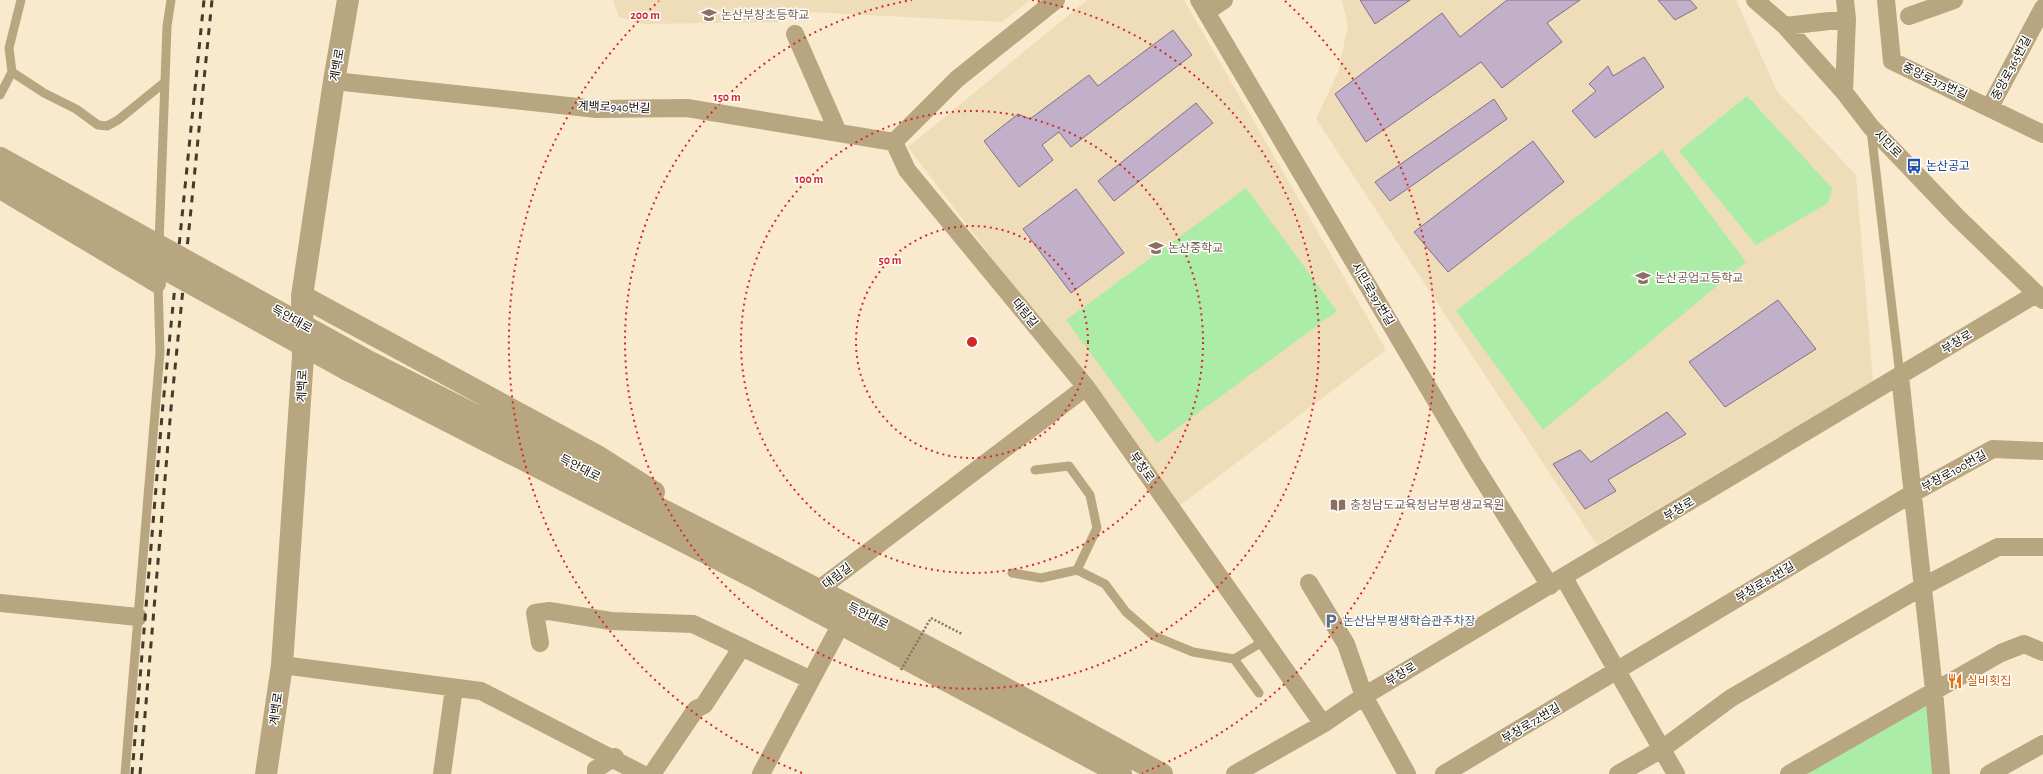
<svg xmlns="http://www.w3.org/2000/svg" width="2043" height="774" font-family="'Alegreya Sans','Noto Sans KR',sans-serif">
<style>
.built{fill:#eeddb8}
.green{fill:#abeda7}
.building{fill:#c2afc9;stroke:#816f87}
.lines{fill:none;stroke-linecap:round;stroke-linejoin:round}
.path{stroke:#7f7663;stroke-width:2.5;stroke-dasharray:2 2;stroke-linecap:butt}
.service{stroke:#b7a67f;stroke-width:9}
.minor{stroke:#b7a67f;stroke-width:18}
.tertiary{stroke:#b7a67f;stroke-width:22}
.rail{stroke:#433c2e;stroke-width:3;stroke-dasharray:7 7;stroke-linecap:butt}
.path-bridge{stroke:#7f7663;stroke-width:2.5;stroke-dasharray:2 2;stroke-linecap:butt}
.tertiary-bridge{stroke:#b7a67f;stroke-width:22}
.ring{fill:none;stroke:#d62828;stroke-width:2;stroke-dasharray:2 4}
.labels{text-anchor:middle;stroke-width:3;stroke-linejoin:round;paint-order:stroke}
.education-label{font-size:12px;fill:#785e54;stroke:#fff;text-anchor:start}
.street-label{font-size:12px;fill:#151006;stroke:#fff}
.transit-label{font-size:12px;fill:#164399;stroke:#fff;text-anchor:start}
.service-label{font-size:12px;fill:#4e5e75;stroke:#fff;text-anchor:start}
.food-label{font-size:12px;fill:#c56008;stroke:#fff;text-anchor:start}
.centre{fill:#d62828;stroke:#fff;stroke-width:2}
.ring-label{font-size:12px;text-anchor:middle;font-weight:bold;fill:#d62828;stroke:#fff;stroke-width:3;stroke-linejoin:round;paint-order:stroke}
</style>
<rect width="100%" height="100%" fill="#f9eacd"/>
<path class="built" d="M 613,0 L 1030,0 L 1002,22 L 810,12 L 777,22 L 643,24 L 619,17 Z
M 1087,0 L 1184,0 L 1386,350 L 1179,506 L 908,147 Z
M 1342,0 L 1734,0 L 1737,2 L 1777,91 L 1856,175 L 1873,381 L 1597,545 L 1316,119 L 1338,72 L 1348,26 Z"/>
<path class="green" d="M 1747,96 L 1832,188 L 1828,203 L 1756,245 L 1679,151 Z
M 1662,150 L 1746,262 L 1543,430 L 1456,311 Z
M 1246,188 L 1337,311 L 1157,443 L 1066,320 Z
M 1926,701 L 1935,774 L 1809,774 L 1806,769 Z"/>
<path class="building" d="M 1360,0 L 1410,0 L 1375,24 Z
M 1507,0 L 1580,0 L 1547,23 L 1562,42 L 1502,88 L 1481,62 L 1366,142 L 1335,94 L 1442,13 L 1460,37 Z
M 1658,0 L 1690,0 L 1697,8 L 1675,20 Z
M 1173,30 L 1192,55 L 1071,147 L 1059,132 L 1042,145 L 1053,160 L 1019,187 L 984,141 L 1018,114 L 1030,119 L 1089,75 L 1098,86 Z
M 1644,57 L 1664,87 L 1595,138 L 1572,111 L 1596,91 L 1589,84 L 1608,66 L 1613,76 Z
M 1494,99 L 1507,119 L 1390,201 L 1375,182 Z
M 1196,103 L 1213,123 L 1114,201 L 1098,181 Z
M 1533,141 L 1564,182 L 1448,272 L 1414,232 Z
M 1076,189 L 1124,253 L 1071,293 L 1023,229 Z
M 1778,300 L 1816,349 L 1725,407 L 1689,362 Z
M 1667,412 L 1686,434 L 1608,480 L 1616,491 L 1585,509 L 1553,464 L 1580,450 L 1591,462 Z"/>
<g class="lines">
<path class="path" d="M 931,618 L 962,634"/>
<path class="service" d="M 12,72 L 44,93 L 76,109 L 98,125 L 107,126 L 118,120 L 165,82
M 0,95 L 12,72 L 9,48 L 21,0
M 1871,130 L 1900,376
M 159,244 L 167,26 L 171,0
M 1035,470 L 1069,466 L 1090,495 L 1097,528 L 1077,570 L 1105,584 L 1126,612 L 1154,636 L 1193,652 L 1234,659 L 1264,641
M 1012,573 L 1041,578 L 1077,570
M 1234,659 L 1259,693
M 125,774 L 160,352 L 158,281"/>
<path class="minor" d="M 1056,0 L 957,79 L 894,142 L 907,170 L 1086,387 L 1323,724
M 1199,0 L 1474,465 L 1550,586
M 1755,0 L 1785,26 L 1844,92 L 1871,127 L 1957,217 L 2043,300
M 1886,0 L 1892,61 L 2043,134
M 1206,12 L 1224,0
M 1909,16 L 1954,0
M 1785,26 L 1847,19
M 795,34 L 838,132
M 334,81 L 597,109 L 687,108 L 894,142
M 1844,92 L 1847,19 L 1845,0
M 1990,107 L 2043,8
M 0,190 L 157,284
M 1900,376 L 1934,690 L 1941,774
M 1564,578 L 1676,774
M 1309,583 L 1346,644 L 1364,696 L 1407,774
M 818,590 L 1086,387
M 0,603 L 138,617
M 540,643 L 535,613 L 549,611 L 611,621 L 693,624 L 811,680
M 282,665 L 481,691 L 642,774
M 442,774 L 454,688
M 596,774 L 596,769 L 615,757
M 652,774 L 696,709 L 704,705 L 742,647
M 761,774 L 841,624
M 1235,774 L 1323,724 L 1364,696 L 2036,294
M 1444,774 L 1913,493 L 1993,449 L 2043,451
M 1618,774 L 1662,749 L 1731,698 L 1922,587 L 1998,547 L 2043,547
M 1789,774 L 2001,653 L 2024,644 L 2043,652
M 1989,774 L 2043,744"/>
<path class="tertiary" d="M 302,296 L 599,457 L 654,492
M 364,359 C 632,494 900,628 1162,774
M 348,370 L 755,578 L 1121,774
M 266,774 L 282,665 L 303,357 L 302,296 L 334,81 L 348,0"/>
<path class="rail" d="M 132,774 L 163,404 L 204,0
M 140,774 L 171,408 L 212,0"/>
<path class="path-bridge" d="M 901,670 L 931,618"/>
<path class="tertiary-bridge" d="M 0,158 L 364,359
M 0,178 L 348,370"/>
</g>
<g class="ring">
<circle cx="972" cy="342" r="116"/>
<circle cx="972" cy="342" r="231"/>
<path d="M1032 0A347 347 0 1 1 912 0"/>
<path d="M802 773A463 463 0 0 1 659 1M1285 1A463 463 0 0 1 1142 773"/>
</g>
<defs>
<g id="school-bare" transform="scale(1.2)"><path d="M0-5L7-2L0 1L-7-2ZM-4 1L0 2.5L4 1V4Q0 6-4 4Z" fill="#8d6e63" stroke="#fff" stroke-width="2.5" paint-order="stroke"/></g>
<g id="bus-bare" transform="scale(1.2)"><path d="M-5-6H5V4H4V6H2V4H-2V6H-4V4H-5ZM-3.5-4V0h7V-4ZM-3.5 1.2v1.5H-2V1.2ZM2 1.2v1.5H3.5V1.2Z" fill="#1a4fb4" stroke="#fff" stroke-width="2.5" paint-order="stroke"/></g>
<g id="library-bare" transform="scale(1.2)"><path d="M-6-4Q-3-5.5-.7-3.5V5Q-3 3-6 4ZM6-4Q3-5.5 .7-3.5V5Q3 3 6 4Z" fill="#8d6e63" stroke="#fff" stroke-width="2.5" paint-order="stroke"/></g>
<g id="parking-bare" transform="scale(1.2)"><path d="M-3.5-5.5H1a3.5 3.5 0 0 1 0 7H-1V5.5H-3.5ZM-1-3.4V-.6H.8a1.4 1.4 0 0 0 0-2.8Z" fill="#5c6f8a" stroke="#fff" stroke-width="2.5" paint-order="stroke"/></g>
<g id="restaurant-bare" transform="scale(1.2)"><path d="M-5-6h1v4h1v-4h1v4h1v-4h1v5L-1.5 .5V6h-2V.5L-5-1ZM5-6V6H3V1.5H1.5Q1.5-4 5-6Z" fill="#e8710a" stroke="#fff" stroke-width="2.5" paint-order="stroke"/></g>
</defs>
<g fill-rule="evenodd">
<use href="#school-bare" x="709" y="15"/>
<use href="#bus-bare" x="1914" y="166"/>
<use href="#school-bare" x="1156" y="248"/>
<use href="#school-bare" x="1643" y="278"/>
<use href="#library-bare" x="1338" y="505"/>
<use href="#parking-bare" x="1331" y="621"/>
<use href="#restaurant-bare" x="1955" y="681"/>
</g>
<g class="labels">
<g class="education-label">
<text x="721" y="19">논산부창초등학교</text>
<text x="1168" y="252">논산중학교</text>
<text x="1655" y="282">논산공업고등학교</text>
<text x="1350" y="509">충청남도교육청남부평생교육원</text>
</g>
<g class="street-label">
<text transform="translate(337 65) rotate(-80)" y="4">계백로</text>
<text transform="translate(2011 68) rotate(-62)" y="4">중앙로365번길</text>
<text transform="translate(1935 81) rotate(25)" y="4">중앙로373번길</text>
<text transform="translate(614 107) rotate(2)" y="4">계백로940번길</text>
<text transform="translate(1888 144) rotate(45)" y="4">시민로</text>
<text transform="translate(1373 294) rotate(59)" y="4">시민로397번길</text>
<text transform="translate(1025 313) rotate(51)" y="4">대림길</text>
<text transform="translate(292 319) rotate(29)" y="4">득안대로</text>
<text transform="translate(1957 342) rotate(-31)" y="4">부창로</text>
<text transform="translate(302 386) rotate(-87)" y="4">계백로</text>
<text transform="translate(1142 467) rotate(55)" y="4">부창로</text>
<text transform="translate(580 468) rotate(27)" y="4">득안대로</text>
<text transform="translate(1954 471) rotate(-29)" y="4">부창로100번길</text>
<text transform="translate(1679 509) rotate(-31)" y="4">부창로</text>
<text transform="translate(837 576) rotate(-37)" y="4">대림길</text>
<text transform="translate(1765 582) rotate(-31)" y="4">부창로82번길</text>
<text transform="translate(868 616) rotate(27)" y="4">득안대로</text>
<text transform="translate(1401 674) rotate(-31)" y="4">부창로</text>
<text transform="translate(276 709) rotate(-82)" y="4">계백로</text>
<text transform="translate(1531 723) rotate(-31)" y="4">부창로72번길</text>
</g>
<g class="transit-label">
<text x="1926" y="170">논산공고</text>
</g>
<g class="service-label">
<text x="1343" y="625">논산남부평생학습관주차장</text>
</g>
<g class="food-label">
<text x="1967" y="685">실비횟집</text>
</g>
</g>
<circle cx="972" cy="342" r="6" class="centre"/>
<g class="ring-label">
<text x="645" y="19">200 m</text>
<text x="727" y="101">150 m</text>
<text x="809" y="183">100 m</text>
<text x="890" y="264">50 m</text>
</g>
</svg>
